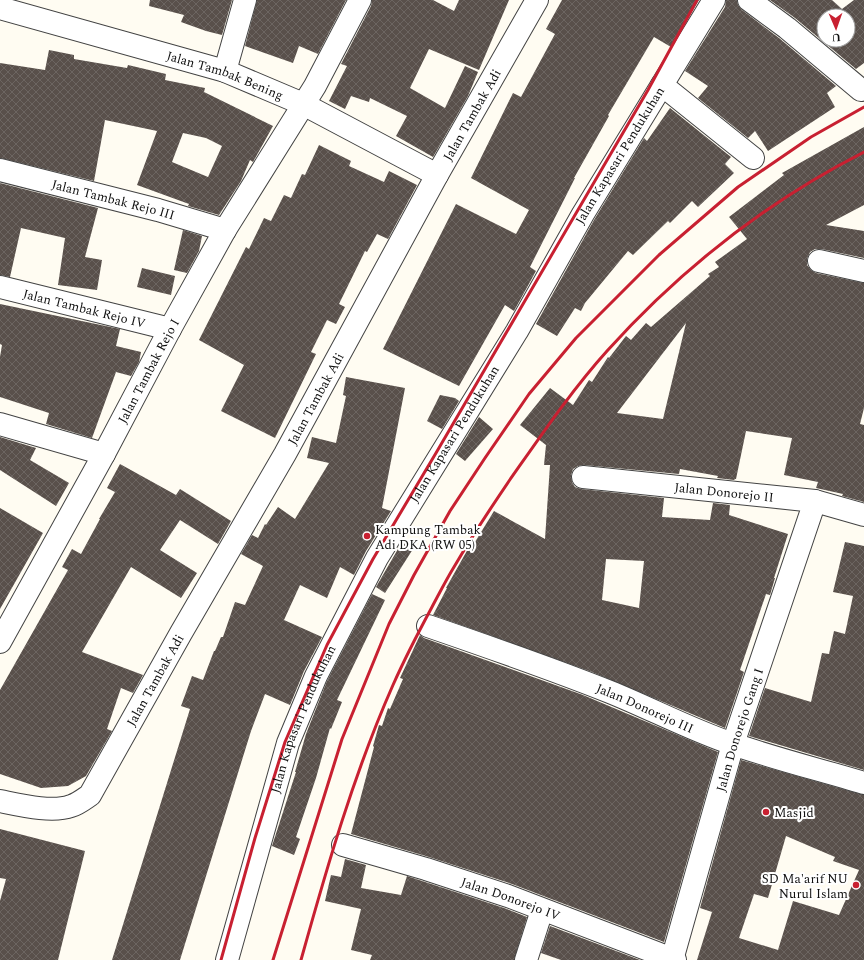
<svg xmlns="http://www.w3.org/2000/svg" width="864" height="960" font-family="Spectral,serif">
<style>
.building{fill:url(#building-cross-hatch);fill-rule:evenodd}
.lines{fill:none;stroke-linecap:round;stroke-linejoin:round}
.minor-casing{stroke:#434343;stroke-width:24}
.minor{stroke:#fff;stroke-width:22}
.rail{stroke:#c82031;stroke-width:3}
.poi-dot{fill:#c82031;stroke:#fff;stroke-width:1.5}
.labels{text-anchor:middle;stroke-width:4;stroke-linejoin:round;paint-order:stroke}
.street-label{font-size:13px;fill:#101010;stroke:#fff}
.poi-label{font-size:13px;fill:#101010;stroke:#fff;text-anchor:start}
</style>
<defs>
<pattern id="building-cross-hatch" width="8" height="8" patternUnits="userSpaceOnUse"><rect width="8" height="8" fill="#59504b"/><path d="M0 0l8 8M0 8l8-8" fill="none" stroke="#6c6561"/></pattern>
</defs>
<rect width="100%" height="100%" fill="#fffcf2"/>
<path class="building" d="M 150,0 L 232,0 L 222,35 L 206,31 L 181,22 L 184,15 L 149,6 Z
M 257,0 L 346,0 L 318,54 L 299,46 L 293,63 L 245,46 Z
M 372,0 L 433,0 L 454,11 L 459,0 L 509,0 L 479,70 L 429,49 L 410,88 L 445,108 L 465,66 L 478,72 L 468,96 L 433,157 L 396,136 L 407,116 L 370,98 L 369,102 L 351,96 L 345,109 L 329,101 L 347,66 L 341,64 L 371,6 Z
M 562,0 L 699,0 L 671,47 L 654,37 L 608,115 L 609,116 L 574,178 L 575,178 L 530,267 L 536,271 L 514,311 L 505,305 L 459,386 L 383,349 L 456,204 L 516,234 L 529,210 L 471,178 L 513,93 L 521,97 L 555,34 L 546,29 Z
M 726,0 L 737,0 L 738,5 L 742,10 L 779,38 L 836,86 L 827,93 L 835,107 L 768,151 L 755,131 L 748,138 L 698,98 L 708,86 L 685,71 L 725,7 Z
M 770,0 L 832,0 L 842,9 L 854,0 L 864,0 L 864,63 L 856,69 L 795,18 ZM 824,16 L 848,16 L 848,40 L 824,40 Z
M 49,50 L 74,55 L 74,59 L 127,68 L 128,65 L 166,74 L 165,80 L 205,88 L 204,92 L 273,126 L 253,162 L 250,160 L 241,181 L 219,215 L 188,206 L 189,204 L 137,185 L 157,131 L 105,120 L 94,181 L 0,158 L 0,63 L 45,70 ZM 183,133 L 206,138 L 222,146 L 208,177 L 172,162 Z
M 670,108 L 731,157 L 725,164 L 734,173 L 698,207 L 692,201 L 670,223 L 668,221 L 633,255 L 628,251 L 585,303 L 581,311 L 575,308 L 557,336 L 536,324 L 594,220 L 644,138 L 647,141 Z
M 864,127 L 864,205 L 826,225 L 864,231 L 864,258 L 821,249 L 815,249 L 810,252 L 807,259 L 807,265 L 811,270 L 816,273 L 864,283 L 864,408 L 860,424 L 864,425 L 864,502 L 842,496 L 843,494 L 816,488 L 818,482 L 784,475 L 792,438 L 746,431 L 736,479 L 735,479 L 734,480 L 717,478 L 718,476 L 680,469 L 679,474 L 584,465 L 578,466 L 573,469 L 571,475 L 572,482 L 575,487 L 581,489 L 664,498 L 662,517 L 710,520 L 713,503 L 730,505 L 729,515 L 788,534 L 774,578 L 775,578 L 770,595 L 766,594 L 740,670 L 744,672 L 725,728 L 592,672 L 433,615 L 447,588 L 446,588 L 473,540 L 475,542 L 494,511 L 545,539 L 550,465 L 544,465 L 546,445 L 520,425 L 550,388 L 573,405 L 589,380 L 592,382 L 608,357 L 609,358 L 626,336 L 631,340 L 646,323 L 651,327 L 710,276 L 708,274 L 719,267 L 715,262 L 747,239 L 729,217 L 784,175 L 782,173 ZM 686,323 L 663,419 L 617,413 ZM 606,559 L 644,561 L 639,608 L 602,600 Z
M 319,145 L 351,161 L 349,166 L 384,182 L 389,171 L 417,185 L 388,239 L 377,234 L 367,252 L 365,251 L 339,304 L 345,307 L 336,324 L 327,320 L 311,352 L 316,354 L 275,438 L 221,411 L 244,365 L 199,340 L 246,247 L 249,249 L 264,218 L 271,221 L 284,195 L 291,198 L 302,174 L 305,175 Z
M 0,183 L 98,208 L 85,257 L 102,260 L 97,290 L 58,285 L 65,238 L 21,228 L 10,277 L 0,275 Z
M 183,230 L 202,236 L 199,251 L 187,273 L 174,270 Z
M 142,268 L 175,276 L 171,295 L 137,287 Z
M 0,304 L 120,329 L 116,346 L 141,352 L 139,362 L 131,376 L 116,372 L 92,438 L 46,424 L 49,413 L 0,397 L 0,357 L 2,345 L 0,344 Z
M 346,377 L 405,388 L 382,508 L 391,511 L 366,551 L 354,575 L 340,567 L 327,598 L 300,585 L 284,620 L 322,637 L 304,671 L 290,705 L 265,694 L 251,731 L 180,960 L 112,960 L 190,709 L 181,706 L 192,676 L 203,680 L 214,651 L 215,651 L 221,637 L 223,637 L 235,602 L 245,605 L 263,566 L 241,554 L 252,535 L 258,538 L 265,524 L 266,525 L 278,507 L 295,519 L 329,463 L 307,458 L 312,437 L 336,443 L 346,396 L 343,395 Z
M 440,395 L 455,398 L 459,401 L 442,429 L 427,421 Z
M 479,417 L 493,429 L 465,461 L 456,454 Z
M 0,437 L 36,448 L 30,460 L 69,483 L 56,506 L 0,470 Z
M 120,464 L 176,495 L 180,489 L 231,521 L 218,544 L 180,520 L 160,550 L 197,573 L 181,598 L 131,567 L 82,652 L 143,675 L 133,693 L 121,688 L 107,729 L 112,731 L 86,776 L 68,786 L 41,788 L 0,774 L 0,690 L 68,570 L 62,567 L 72,549 L 81,554 L 100,519 L 99,519 L 115,492 L 107,488 Z
M 0,508 L 43,533 L 0,609 Z
M 402,542 L 413,549 L 385,593 L 376,587 Z
M 845,542 L 864,546 L 864,770 L 749,736 L 765,688 L 811,702 L 822,653 L 829,654 L 834,631 L 845,634 L 853,596 L 833,592 Z
M 372,594 L 385,600 L 337,700 L 342,702 L 331,729 L 330,728 L 316,778 L 296,837 L 300,839 L 294,855 L 272,846 L 296,772 L 295,772 L 306,734 L 327,681 Z
M 420,635 L 424,638 L 583,695 L 718,752 L 664,942 L 512,884 L 429,857 L 351,834 L 374,747 L 373,746 L 379,725 L 382,726 L 388,708 L 390,709 L 403,679 L 400,678 Z
M 741,760 L 864,795 L 864,960 L 697,960 L 712,912 L 700,908 ZM 786,836 L 835,857 L 833,861 L 859,870 L 839,915 L 793,901 L 778,950 L 739,938 L 754,894 L 768,898 Z
M 0,829 L 85,851 L 58,960 L 0,960 L 0,901 L 6,879 L 0,878 Z
M 345,859 L 366,865 L 361,888 L 401,895 L 407,876 L 504,908 L 527,917 L 514,960 L 370,960 L 372,955 L 351,950 L 361,909 L 325,901 L 331,875 L 341,877 Z
M 550,926 L 640,960 L 561,960 L 541,953 Z"/>
<g class="lines">
<g class="minor-casing">
<g id="minor">
<path d="M 749,0 L 787,28 L 861,90"/>
<path id="s1" d="M 0,8 L 225,71 L 303,104 L 437,175"/>
<path d="M 225,71 L 245,0"/>
<path d="M 662,85 L 753,158"/>
<path id="s2" d="M 0,170 L 158,210 L 225,230"/>
<path d="M 819,261 L 864,271"/>
<path id="s3" d="M 0,287 L 170,329"/>
<path d="M 0,424 L 104,454"/>
<path id="s4" d="M 583,477 L 815,501 L 864,515"/>
<path id="s5" d="M 428,626 C 489,647 550,668 610,692 C 652,709 691,730 733,744 C 776,759 821,770 864,783"/>
<path id="s6" d="M 0,642 L 104,454 L 170,329 L 225,230 L 315,86 L 360,0"/>
<path id="s7" d="M 0,801 C 20,805 52,813 71,806 C 78,804 84,799 90,795 L 181,633 L 285,454 L 437,175 L 537,0"/>
<path id="s8" d="M 343,845 L 426,869 L 508,896 L 675,960"/>
<path id="s9" d="M 227,960 L 288,743 L 316,676 L 377,558 L 517,331 L 583,214 L 714,0"/>
<path d="M 526,960 L 542,910"/>
<path id="s10" d="M 672,960 L 733,744 L 815,501"/>
</g>
</g>
<use href="#minor" class="minor"/>
<path class="rail" d="M 221,960 L 255,838 L 285,742 L 327,645 L 373,559 L 436,453 L 648,90 L 697,0
M 273,960 L 342,739 L 389,624 L 414,575 L 450,511 L 485,458 L 529,394 L 576,338 L 659,255 L 738,187 L 811,137 L 864,107
M 301,960 C 327,867 354,773 393,685 C 405,658 418,633 432,607 C 439,594 446,580 454,567 C 471,538 490,509 509,481 C 540,437 571,391 607,351 C 680,270 768,201 864,152"/>
</g>
<g class="poi-dot">
<circle cx="367" cy="536" r="4"/>
<circle cx="766" cy="812" r="4"/>
<circle cx="856" cy="885" r="4"/>
</g>
<g class="labels">
<g class="street-label">
<text dy="5" stroke="none"><textPath href="#s1" startOffset="235">Jalan Tambak Bening</textPath></text>
<text dy="5" stroke="none"><textPath href="#s7" startOffset="874">Jalan Tambak Adi</textPath></text>
<text dy="5" stroke="none"><textPath href="#s9" startOffset="901">Jalan Kapasari Pendukuhan</textPath></text>
<text dy="5" stroke="none"><textPath href="#s2" startOffset="117">Jalan Tambak Rejo III</textPath></text>
<text dy="5" stroke="none"><textPath href="#s3" startOffset="87">Jalan Tambak Rejo IV</textPath></text>
<text dy="5" stroke="none"><textPath href="#s6" startOffset="309">Jalan Tambak Rejo I</textPath></text>
<text dy="5" stroke="none"><textPath href="#s7" startOffset="550">Jalan Tambak Adi</textPath></text>
<text dy="5" stroke="none"><textPath href="#s9" startOffset="577">Jalan Kapasari Pendukuhan</textPath></text>
<text dy="5" stroke="none"><textPath href="#s4" startOffset="142">Jalan Donorejo II</textPath></text>
<text dy="5" stroke="none"><textPath href="#s7" startOffset="226">Jalan Tambak Adi</textPath></text>
<text dy="5" stroke="none"><textPath href="#s5" startOffset="232">Jalan Donorejo III</textPath></text>
<text dy="5" stroke="none"><textPath href="#s9" startOffset="253">Jalan Kapasari Pendukuhan</textPath></text>
<text dy="5" stroke="none"><textPath href="#s10" startOffset="240">Jalan Donorejo Gang I</textPath></text>
<text dy="5" stroke="none"><textPath href="#s8" startOffset="176">Jalan Donorejo IV</textPath></text>
</g>
<g class="poi-label">
<text x="375" y="534">Kampung Tambak<tspan x="375" dy="15">Adi DKA (RW 05)</tspan></text>
<text x="774" y="817">Masjid</text>
<text x="848" y="883" text-anchor="end">SD Ma'arif NU<tspan x="848" dy="15">Nurul Islam</tspan></text>
</g>
</g>
<g transform="translate(836 28) rotate(178)"><circle r="19" fill="#ffffff" stroke="#9f9f9f"/>
<path d="M0-3L7 15L0 10L-7 15Z" fill="#c82031"/>
<text y="-6" font-size="11" font-weight="bold" text-anchor="middle" fill="#101010">U</text>
</g>
</svg>
